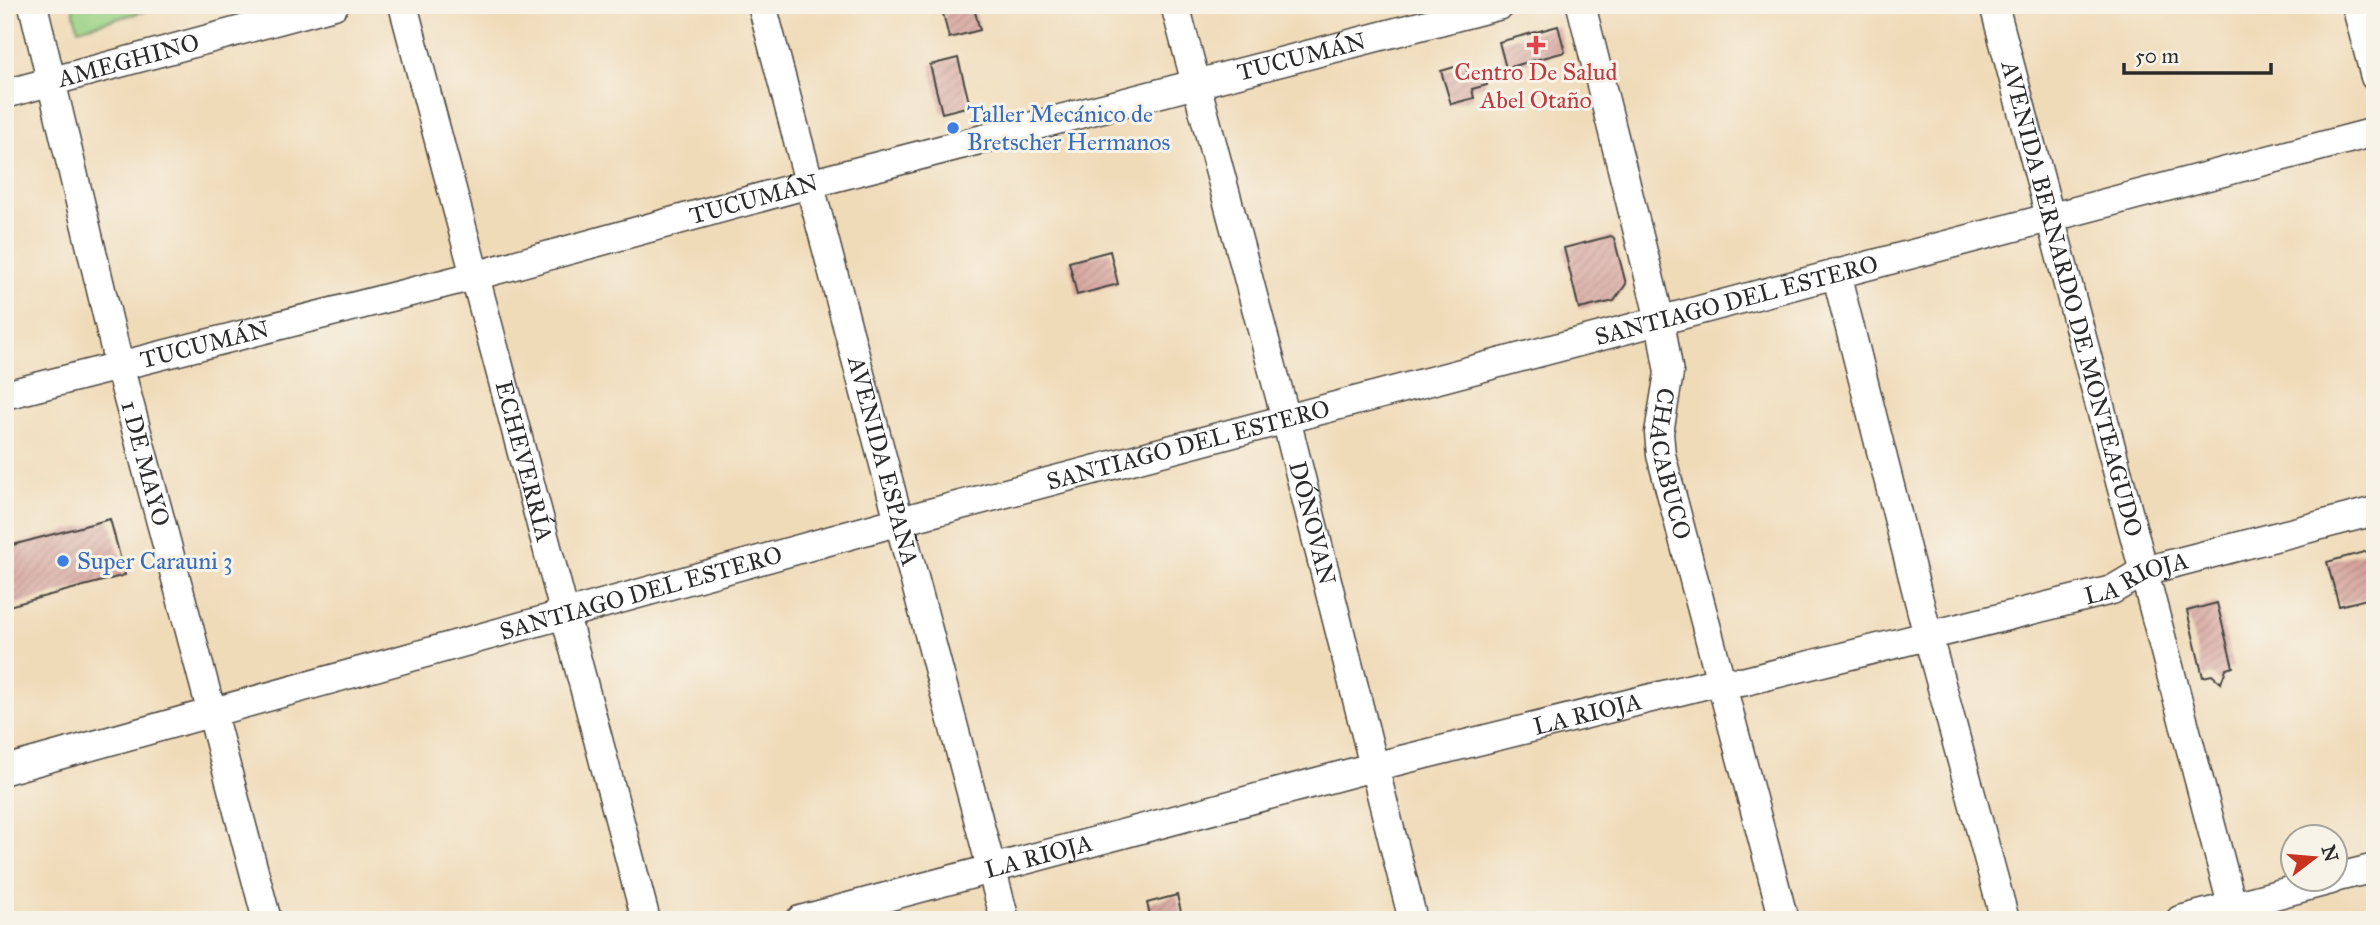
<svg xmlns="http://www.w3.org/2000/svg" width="2380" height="925" font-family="'IM FELL Great Primer',serif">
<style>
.pitch{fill:#98d082;stroke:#627e56;stroke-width:2}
.building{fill:url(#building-hatch)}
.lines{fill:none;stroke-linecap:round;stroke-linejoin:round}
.minor-casing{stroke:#494540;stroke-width:31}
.minor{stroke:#fff;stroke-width:28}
.health-dot{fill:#e0444e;stroke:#f7f3e8;stroke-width:2.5}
.shop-dot{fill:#3f7fe0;stroke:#f7f3e8;stroke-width:2.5}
.labels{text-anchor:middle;stroke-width:6;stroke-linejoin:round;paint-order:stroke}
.street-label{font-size:24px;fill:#2b2b2b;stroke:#f7f3e8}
.health-label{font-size:24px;fill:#be3a42;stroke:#f7f3e8}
.shop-label{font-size:24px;fill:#366cbe;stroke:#f7f3e8;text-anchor:start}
</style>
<defs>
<pattern id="building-hatch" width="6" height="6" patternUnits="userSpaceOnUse" patternTransform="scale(1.75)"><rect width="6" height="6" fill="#d6a39c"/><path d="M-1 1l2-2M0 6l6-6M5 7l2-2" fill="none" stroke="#ae857f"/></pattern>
</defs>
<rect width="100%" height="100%" fill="#f7f3e8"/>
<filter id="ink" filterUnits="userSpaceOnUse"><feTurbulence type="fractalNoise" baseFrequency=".0143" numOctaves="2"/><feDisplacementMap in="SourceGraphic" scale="14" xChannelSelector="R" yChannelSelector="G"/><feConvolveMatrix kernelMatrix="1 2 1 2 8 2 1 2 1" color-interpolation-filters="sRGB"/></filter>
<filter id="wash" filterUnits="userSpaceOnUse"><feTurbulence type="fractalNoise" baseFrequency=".00686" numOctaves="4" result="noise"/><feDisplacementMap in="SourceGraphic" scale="28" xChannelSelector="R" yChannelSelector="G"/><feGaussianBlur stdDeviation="1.57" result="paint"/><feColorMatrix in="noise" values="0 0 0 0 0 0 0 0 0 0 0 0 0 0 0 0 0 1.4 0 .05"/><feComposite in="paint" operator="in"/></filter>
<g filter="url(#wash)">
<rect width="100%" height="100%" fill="#f0dbb9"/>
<path class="pitch" d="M 72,5 L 160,5 L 161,7 L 78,29 Z"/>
<g id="blocks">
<path class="building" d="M 941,5 L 973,5 L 980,30 L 949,38 Z
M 1558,26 L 1565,52 L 1506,68 L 1499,42 Z
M 958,58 L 970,106 L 942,113 L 930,65 Z
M 1465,64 L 1468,74 L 1482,70 L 1487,85 L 1472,89 L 1474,98 L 1451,104 L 1441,71 Z
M 1611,236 L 1614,238 L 1626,284 L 1614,301 L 1579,309 L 1564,248 Z
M 1110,251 L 1118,284 L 1077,295 L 1069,262 Z
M 110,519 L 125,575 L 5,607 L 5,547 Z
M 2375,549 L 2375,597 L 2339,606 L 2327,562 Z
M 2217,603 L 2233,667 L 2226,669 L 2221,683 L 2212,675 L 2203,677 L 2187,611 Z
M 1177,895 L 1183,920 L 1151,920 L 1147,903 Z"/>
</g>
</g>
<g filter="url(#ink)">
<use href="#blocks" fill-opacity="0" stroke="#494540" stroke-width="2"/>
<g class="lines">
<g class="minor-casing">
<g id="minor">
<path id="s1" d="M 33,5 L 119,365 L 267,920"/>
<path id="s2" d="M 403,5 L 646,920"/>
<path id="s3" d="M 762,5 L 1005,920"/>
<path id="s4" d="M 1175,5 L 1286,419 L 1413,920"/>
<path id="s5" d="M 1581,5 L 1660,320 L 1669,373 L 1659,433 L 1661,455 L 1784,920"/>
<path id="s6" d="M 1994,5 L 2236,920"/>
<path d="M 2356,5 L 2375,77"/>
<path id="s7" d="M 5,94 L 334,5"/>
<path d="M 1836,273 L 1928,636 L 2005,920"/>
<path id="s8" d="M 5,395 L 474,276 L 809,184 L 1501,5"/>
<path id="s9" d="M 5,770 L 900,521 L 2375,132"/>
<path d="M 2334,878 L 2375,868"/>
<path id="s10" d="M 800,920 L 1373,767 L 1720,681 L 1742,682 L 2112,590 L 2144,571 L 2375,511"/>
<path d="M 2180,920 L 2331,880"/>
</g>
</g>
<use href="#minor" class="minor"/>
</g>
</g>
<path class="health-dot" d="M1532.5 34.5h7v7h7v7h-7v7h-7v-7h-7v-7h7z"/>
<g class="shop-dot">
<circle cx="953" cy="128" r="7"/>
<circle cx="63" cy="561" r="7"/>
</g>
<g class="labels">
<g class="street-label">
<text dy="8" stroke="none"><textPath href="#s8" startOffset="1340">TUCUMÁN</textPath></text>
<text dy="8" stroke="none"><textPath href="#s7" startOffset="128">AMEGHINO</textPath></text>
<text dy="8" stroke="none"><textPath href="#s8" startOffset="774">TUCUMÁN</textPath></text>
<text dy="8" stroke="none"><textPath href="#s9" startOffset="1794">SANTIAGO DEL ESTERO</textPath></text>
<text dy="8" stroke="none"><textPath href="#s6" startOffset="304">AVENIDA BERNARDO DE MONTEAGUDO</textPath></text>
<text dy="8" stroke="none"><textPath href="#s8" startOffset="206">TUCUMÁN</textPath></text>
<text dy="8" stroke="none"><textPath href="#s9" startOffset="1227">SANTIAGO DEL ESTERO</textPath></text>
<text dy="8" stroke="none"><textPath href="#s2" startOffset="472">ECHEVERRÍA</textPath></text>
<text dy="8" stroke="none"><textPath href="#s3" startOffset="472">AVENIDA ESPAÑA</textPath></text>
<text dy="8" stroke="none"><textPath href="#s1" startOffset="472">1 DE MAYO</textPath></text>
<text dy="8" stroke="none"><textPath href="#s5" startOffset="471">CHACABUCO</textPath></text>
<text dy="8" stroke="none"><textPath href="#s4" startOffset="536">DÓNOVAN</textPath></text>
<text dy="8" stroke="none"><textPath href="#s10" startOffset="1381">LA RIOJA</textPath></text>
<text dy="8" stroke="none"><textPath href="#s9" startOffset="660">SANTIAGO DEL ESTERO</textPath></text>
<text dy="8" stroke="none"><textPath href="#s10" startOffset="814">LA RIOJA</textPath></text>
<text dy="8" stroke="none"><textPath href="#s10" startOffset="247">LA RIOJA</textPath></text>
</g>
<g class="health-label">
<text x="1536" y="80">Centro De Salud<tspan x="1536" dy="28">Abel Otaño</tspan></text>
</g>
<g class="shop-label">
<text x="967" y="122">Taller Mecánico de<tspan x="967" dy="28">Bretscher Hermanos</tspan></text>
<text x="77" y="569">Super Carauni 3</text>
</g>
</g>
<rect width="2380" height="925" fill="none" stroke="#f7f3e8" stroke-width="28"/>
<g transform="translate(2314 858) rotate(74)"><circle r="33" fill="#f7f3e8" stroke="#a5a39c" stroke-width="2"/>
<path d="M0-5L12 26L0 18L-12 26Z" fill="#c8321e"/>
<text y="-10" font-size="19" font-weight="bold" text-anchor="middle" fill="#2b2b2b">N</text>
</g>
<path d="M2124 63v10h147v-10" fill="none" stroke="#2b2b2b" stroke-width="3.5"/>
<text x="2135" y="63" font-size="21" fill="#2b2b2b" stroke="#f7f3e8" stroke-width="5" paint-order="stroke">50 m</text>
</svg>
